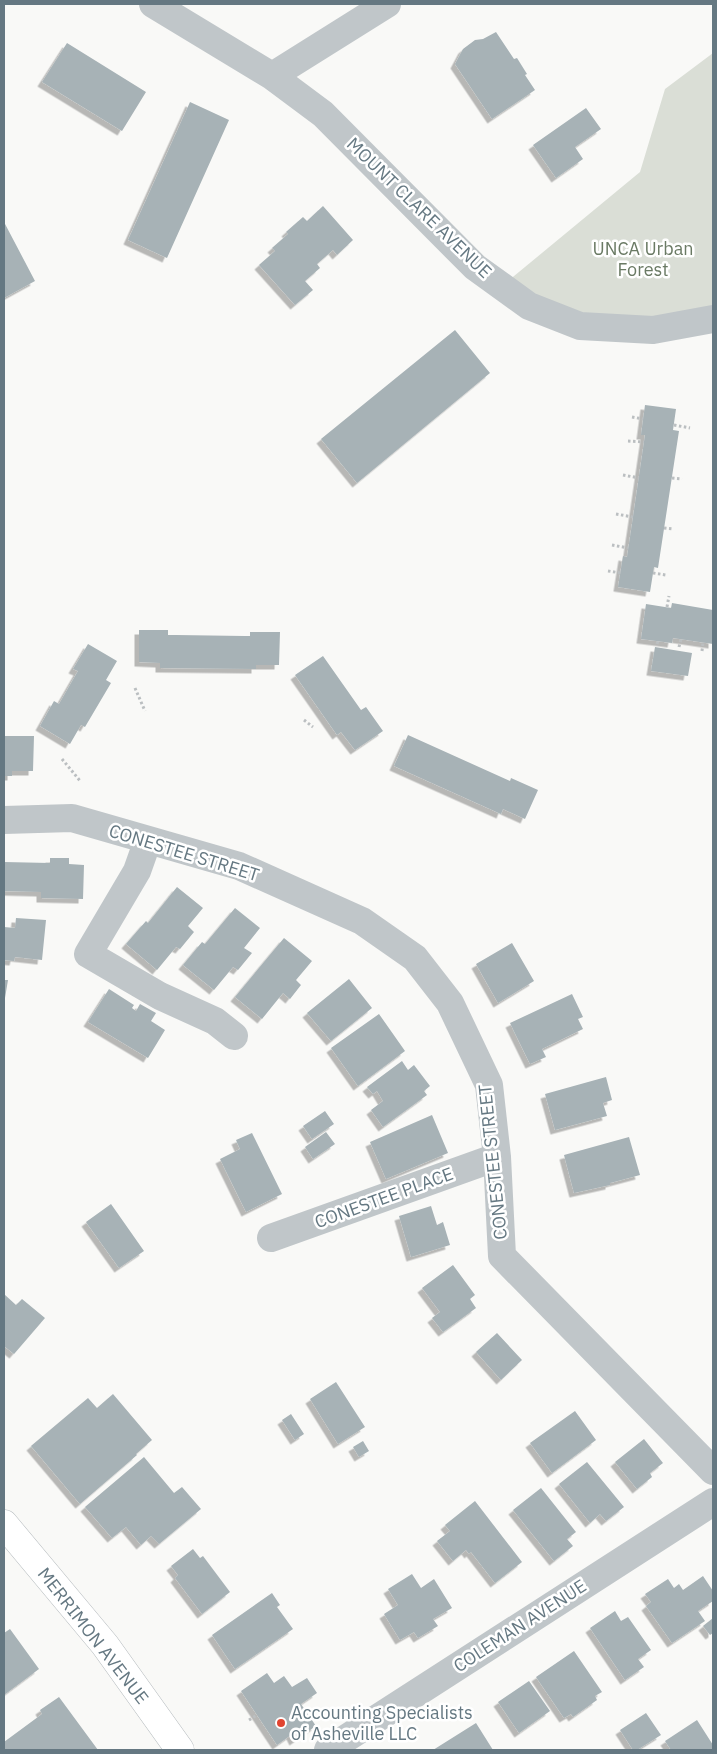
<svg xmlns="http://www.w3.org/2000/svg" width="717" height="1754" font-family="'IBM Plex Sans',sans-serif">
<style>
.green{fill:#daded6}
.building{fill:#a7b2b6;filter:url(#shadow)}
.lines{fill:none;stroke-linecap:round;stroke-linejoin:round}
.major-casing{stroke:#b4babd;stroke-width:29}
.path{stroke:#bbbfc1;stroke-width:3;stroke-dasharray:2.5 2.5;stroke-linecap:butt}
.minor{stroke:#c0c6c9;stroke-width:28}
.major{stroke:#fff;stroke-width:28}
.poi-dot{fill:#e14430;stroke:#fff;stroke-width:2}
.labels{text-anchor:middle;stroke-width:5;stroke-linejoin:round;paint-order:stroke}
.street-label{font-size:18px;fill:#657882;stroke:#fff}
.park-label{font-size:18px;fill:#6a7a64;stroke:#fff}
.poi-label{font-size:18px;fill:#657882;stroke:#fff;text-anchor:start}
</style>
<defs>
<filter id="shadow"><feDropShadow dx="-4.5" dy="4.5" stdDeviation="0" flood-color="#0004"/></filter>
</defs>
<rect width="100%" height="100%" fill="#f9f9f7"/>
<path class="green" d="M 713,53 L 713,322 L 580,326 L 502,286 L 640,172 L 665,89 Z"/>
<path class="building" d="M 496,32 L 514,59 L 517,58 L 527,74 L 525,75 L 535,90 L 492,119 L 455,64 L 463,49 L 475,40 L 483,39 Z
M 67,43 L 146,92 L 122,131 L 42,82 Z
M 190,102 L 229,120 L 167,258 L 128,240 Z
M 586,108 L 601,129 L 575,147 L 583,159 L 556,178 L 533,145 Z
M 323,206 L 353,240 L 337,255 L 333,250 L 317,264 L 320,268 L 305,281 L 313,290 L 295,305 L 259,265 L 275,251 L 272,248 L 288,234 L 286,232 L 303,217 L 307,221 Z
M 4,222 L 35,281 L 4,298 Z
M 455,330 L 490,373 L 357,483 L 321,439 Z
M 645,405 L 676,409 L 673,430 L 679,431 L 658,568 L 654,567 L 650,592 L 618,587 L 623,556 L 627,557 L 633,517 L 645,435 L 641,435 Z
M 672,603 L 713,610 L 713,644 L 673,638 L 672,643 L 641,639 L 646,604 L 671,608 Z
M 139,630 L 168,630 L 168,635 L 176,635 L 245,636 L 250,636 L 250,632 L 280,632 L 279,665 L 256,665 L 256,669 L 160,668 L 160,663 L 139,662 Z
M 88,644 L 117,661 L 106,680 L 111,683 L 85,727 L 81,725 L 70,744 L 40,726 L 54,701 L 59,704 L 78,671 L 73,669 Z
M 655,647 L 692,653 L 688,676 L 651,671 Z
M 323,656 L 361,710 L 366,707 L 383,731 L 355,750 L 341,732 L 337,735 L 295,675 Z
M 408,735 L 510,781 L 511,778 L 538,790 L 525,819 L 503,809 L 501,814 L 394,766 Z
M 4,736 L 34,736 L 33,771 L 12,771 L 12,776 L 4,776 Z
M 50,858 L 69,858 L 69,864 L 84,865 L 83,899 L 41,898 L 41,892 L 4,891 L 4,862 L 50,863 Z
M 177,887 L 203,908 L 188,926 L 194,932 L 180,949 L 176,947 L 157,970 L 126,944 L 146,921 L 148,923 Z
M 235,908 L 260,928 L 244,948 L 252,953 L 238,970 L 233,967 L 214,990 L 183,965 L 202,942 L 205,944 Z
M 16,918 L 46,920 L 42,960 L 15,957 L 14,961 L 4,960 L 4,927 L 15,928 Z
M 284,938 L 312,961 L 296,980 L 301,985 L 290,999 L 283,993 L 262,1019 L 235,997 Z
M 512,943 L 534,981 L 498,1003 L 476,964 Z
M 349,979 L 372,1008 L 331,1041 L 307,1013 Z
M 4,980 L 8,980 L 5,998 L 4,998 Z
M 109,989 L 134,1005 L 132,1008 L 136,1011 L 140,1004 L 156,1013 L 151,1021 L 165,1030 L 148,1058 L 88,1022 Z
M 572,994 L 583,1017 L 578,1019 L 583,1029 L 542,1049 L 546,1057 L 530,1064 L 510,1023 Z
M 379,1014 L 405,1051 L 358,1086 L 331,1048 Z
M 402,1061 L 408,1070 L 414,1065 L 430,1086 L 424,1091 L 427,1095 L 383,1127 L 371,1110 L 383,1101 L 377,1091 L 373,1094 L 367,1087 Z
M 606,1077 L 612,1100 L 603,1103 L 607,1116 L 555,1130 L 545,1094 Z
M 325,1111 L 334,1124 L 312,1139 L 303,1126 Z
M 432,1115 L 448,1153 L 386,1179 L 370,1142 Z
M 326,1132 L 335,1144 L 313,1159 L 305,1147 Z
M 252,1133 L 282,1194 L 246,1212 L 220,1159 L 240,1149 L 236,1140 Z
M 629,1137 L 640,1175 L 610,1183 L 610,1185 L 574,1193 L 564,1155 Z
M 111,1204 L 144,1251 L 119,1268 L 86,1222 Z
M 431,1206 L 437,1225 L 443,1222 L 450,1245 L 411,1257 L 399,1216 Z
M 453,1265 L 475,1295 L 470,1299 L 476,1308 L 443,1332 L 432,1318 L 440,1312 L 422,1288 Z
M 4,1294 L 16,1305 L 22,1299 L 45,1318 L 14,1354 L 4,1346 Z
M 497,1333 L 522,1360 L 501,1380 L 476,1352 Z
M 336,1382 L 365,1427 L 338,1444 L 310,1399 Z
M 113,1394 L 152,1440 L 136,1454 L 137,1455 L 80,1504 L 31,1446 L 88,1398 L 97,1408 Z
M 575,1411 L 596,1440 L 552,1473 L 530,1443 Z
M 291,1414 L 304,1434 L 295,1440 L 282,1420 Z
M 644,1439 L 663,1463 L 650,1473 L 652,1477 L 637,1489 L 615,1462 Z
M 363,1441 L 369,1451 L 359,1457 L 353,1447 Z
M 144,1457 L 174,1493 L 182,1487 L 201,1509 L 159,1544 L 151,1536 L 141,1545 L 126,1527 L 112,1538 L 85,1507 Z
M 587,1462 L 624,1507 L 606,1521 L 600,1514 L 590,1523 L 559,1484 Z
M 541,1488 L 576,1532 L 567,1539 L 573,1546 L 554,1561 L 513,1510 Z
M 475,1501 L 522,1562 L 495,1583 L 471,1552 L 469,1554 L 466,1550 L 453,1561 L 437,1541 L 450,1531 L 445,1525 Z
M 193,1549 L 200,1558 L 203,1556 L 230,1592 L 202,1614 L 175,1578 L 178,1575 L 171,1566 Z
M 412,1574 L 421,1588 L 434,1579 L 452,1608 L 433,1619 L 438,1626 L 418,1638 L 414,1632 L 400,1640 L 384,1614 L 398,1605 L 388,1589 Z
M 703,1576 L 713,1591 L 713,1601 L 698,1611 L 705,1621 L 672,1643 L 646,1606 L 651,1602 L 645,1594 L 668,1579 L 674,1588 L 679,1584 L 683,1590 Z
M 272,1593 L 280,1605 L 277,1607 L 293,1629 L 235,1669 L 212,1635 Z
M 615,1611 L 621,1621 L 628,1617 L 651,1650 L 638,1659 L 644,1667 L 625,1680 L 590,1628 Z
M 713,1618 L 713,1633 L 710,1635 L 703,1626 Z
M 10,1629 L 39,1669 L 4,1695 L 4,1633 Z
M 574,1651 L 602,1692 L 595,1696 L 597,1700 L 573,1717 L 571,1714 L 564,1718 L 536,1677 Z
M 267,1673 L 274,1683 L 284,1676 L 292,1687 L 307,1678 L 317,1693 L 301,1704 L 316,1726 L 294,1741 L 291,1735 L 277,1745 L 241,1691 Z
M 529,1681 L 550,1711 L 519,1733 L 498,1702 Z
M 59,1697 L 98,1750 L 4,1750 L 4,1742 L 42,1714 L 40,1710 Z
M 646,1713 L 661,1735 L 637,1750 L 633,1750 L 620,1730 Z
M 697,1720 L 713,1745 L 713,1750 L 671,1750 L 665,1741 Z
M 476,1723 L 493,1750 L 433,1750 Z"/>
<g class="lines">
<g class="major-casing">
<path id="major" d="M 4,1524 L 105,1645 L 180,1750"/>
</g>
<path class="path" d="M 632,417 L 643,419
M 674,425 L 690,428
M 628,441 L 644,442
M 623,475 L 639,478
M 672,478 L 682,479
M 616,514 L 633,517
M 664,528 L 673,529
M 612,545 L 628,548
M 608,571 L 621,573
M 653,573 L 666,575
M 667,607 L 669,596
M 657,644 L 658,641
M 679,647 L 681,639
M 702,651 L 703,642
M 135,688 L 145,711
M 304,720 L 313,727
M 62,759 L 81,782
M 249,1720 L 257,1715"/>
<path class="minor" d="M 153,4 L 272,76 L 323,114 L 475,267 L 529,306 L 580,326 L 653,330 L 713,319
M 272,76 L 387,4
M 4,820 L 72,818 L 239,866 L 362,921 L 415,958 L 450,1003 L 489,1085 L 497,1157 L 502,1256 L 713,1471
M 148,840 L 137,871 L 88,954 L 160,996 L 215,1021 L 234,1036
M 271,1238 L 497,1157
M 328,1750 L 713,1502"/>
<use href="#major" class="major"/>
</g>
<circle class="poi-dot" cx="281" cy="1723" r="5"/>
<g class="labels">
<g class="street-label">
<text transform="translate(419 208) rotate(44)" y="6">MOUNT CLARE AVENUE</text>
<text transform="translate(184 853) rotate(17)" y="6">CONESTEE STREET</text>
<text transform="translate(493 1162) rotate(-96)" y="6">CONESTEE STREET</text>
<text transform="translate(384 1198) rotate(-20)" y="6">CONESTEE PLACE</text>
<text transform="translate(520 1626) rotate(-33)" y="6">COLEMAN AVENUE</text>
<text transform="translate(93 1636) rotate(52)" y="6">MERRIMON AVENUE</text>
</g>
<g class="park-label">
<text x="643" y="255">UNCA Urban<tspan x="643" dy="21">Forest</tspan></text>
</g>
<g class="poi-label">
<text x="291" y="1719">Accounting Specialists<tspan x="291" dy="21">of Asheville LLC</tspan></text>
</g>
</g>
<rect width="717" height="1754" fill="none" stroke="#657882" stroke-width="10"/>
</svg>
